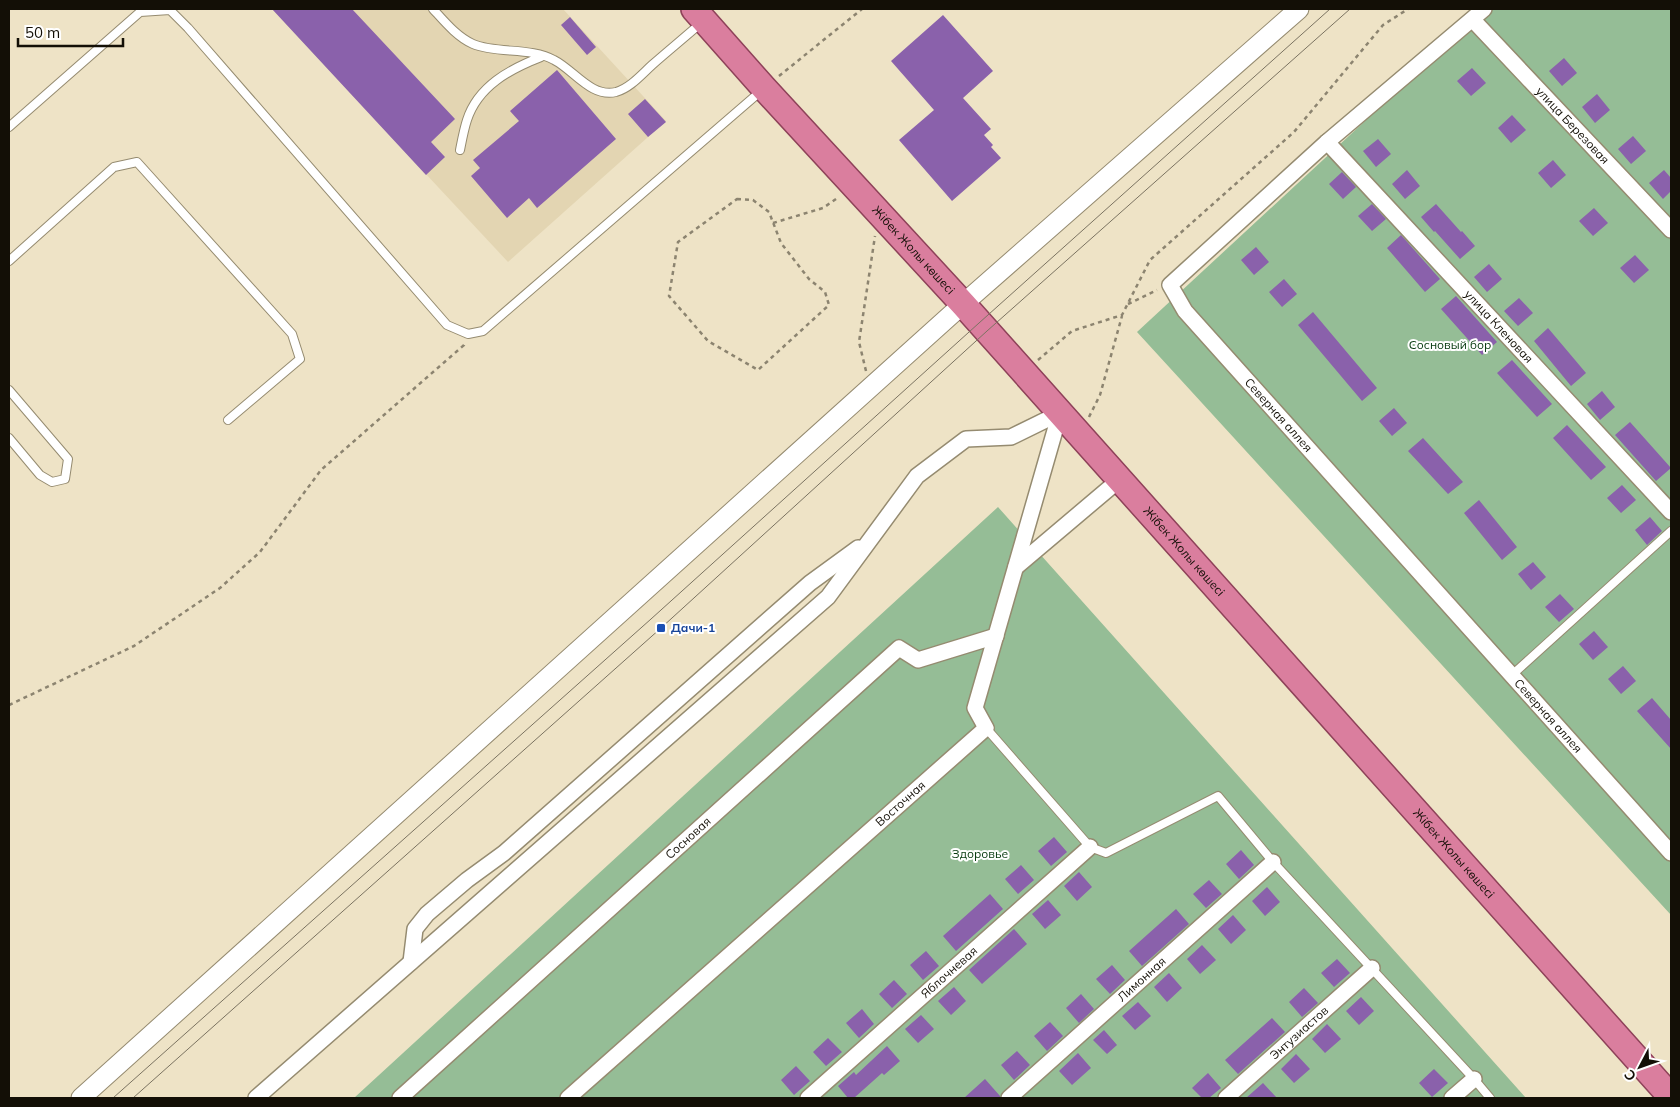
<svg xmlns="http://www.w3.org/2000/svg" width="1680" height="1107" font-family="Mulish,sans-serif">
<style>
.built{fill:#e3d5b2}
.green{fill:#95bd96}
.building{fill:#8a61ab}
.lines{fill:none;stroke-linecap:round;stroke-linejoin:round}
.service-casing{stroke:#958b70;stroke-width:10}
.minor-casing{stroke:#958b70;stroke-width:18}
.tertiary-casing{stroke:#958b70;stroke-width:21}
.trunk-casing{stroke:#8e4259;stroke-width:28}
.path{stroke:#8c8470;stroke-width:2.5;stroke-dasharray:4 4;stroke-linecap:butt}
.service{stroke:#fff;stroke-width:8}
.minor{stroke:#fff;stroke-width:15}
.tertiary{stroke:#fff;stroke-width:19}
.trunk{stroke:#da7e9e;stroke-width:25}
.tram{stroke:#7b7361;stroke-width:1}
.transit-dot{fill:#1a4fb4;stroke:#fff;stroke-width:2}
.labels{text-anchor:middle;stroke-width:4;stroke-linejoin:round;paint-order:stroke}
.street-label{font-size:12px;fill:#130f06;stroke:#fff}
.park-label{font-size:12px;fill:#04380c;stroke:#fff}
.transit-label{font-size:12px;font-weight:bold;fill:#164399;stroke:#fff;text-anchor:start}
</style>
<rect width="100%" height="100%" fill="#eee3c6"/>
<path class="built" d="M 272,9 L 563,9 L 666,121 L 508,262 Z"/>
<path class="green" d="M 1486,9 L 1671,9 L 1671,915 L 1137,332 Z
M 998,507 L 1526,1098 L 354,1098 Z"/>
<path class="building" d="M 272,9 L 352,9 L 455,119 L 431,142 L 445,157 L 426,175 Z
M 943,15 L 993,71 L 963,98 L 991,129 L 984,135 L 993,145 L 991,147 L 1001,158 L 952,201 L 899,140 L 934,110 L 891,61 Z
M 570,17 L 596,47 L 587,55 L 561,25 Z
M 1564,58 L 1577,73 L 1562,86 L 1549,71 Z
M 1472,68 L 1486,83 L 1471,96 L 1457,81 Z
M 557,70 L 616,139 L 537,208 L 529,198 L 507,218 L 471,176 L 480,168 L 473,160 L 519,121 L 510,111 Z
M 1597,94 L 1610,110 L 1595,123 L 1582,107 Z
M 645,99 L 666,122 L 648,137 L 628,114 Z
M 1512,115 L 1526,130 L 1511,143 L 1498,128 Z
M 1633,136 L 1646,151 L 1631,164 L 1618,149 Z
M 1378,139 L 1391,154 L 1376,167 L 1363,151 Z
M 1553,160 L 1566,175 L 1551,188 L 1538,173 Z
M 1407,170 L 1420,186 L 1405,199 L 1392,184 Z
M 1664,170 L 1671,178 L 1671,191 L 1663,199 L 1649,183 Z
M 1342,172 L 1356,187 L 1343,199 L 1329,184 Z
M 1372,204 L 1386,219 L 1372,231 L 1358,216 Z
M 1436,204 L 1461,232 L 1462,231 L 1475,246 L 1460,259 L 1435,231 L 1434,232 L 1421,217 Z
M 1594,208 L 1608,223 L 1593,236 L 1579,221 Z
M 1401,235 L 1440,279 L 1425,292 L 1387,248 Z
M 1256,247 L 1269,262 L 1254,275 L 1241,260 Z
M 1635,255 L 1649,270 L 1634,283 L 1620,268 Z
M 1489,264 L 1502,279 L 1487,292 L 1474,277 Z
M 1284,279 L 1297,294 L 1282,307 L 1269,292 Z
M 1456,296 L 1497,342 L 1482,355 L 1441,309 Z
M 1519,298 L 1533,313 L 1518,326 L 1504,311 Z
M 1313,312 L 1377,388 L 1362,401 L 1298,325 Z
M 1548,328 L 1586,373 L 1571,386 L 1534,341 Z
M 1512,360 L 1552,404 L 1537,417 L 1497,373 Z
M 1602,391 L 1615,407 L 1600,420 L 1587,404 Z
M 1394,408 L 1407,423 L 1392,436 L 1379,421 Z
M 1630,422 L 1671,468 L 1656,481 L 1615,435 Z
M 1567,425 L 1606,467 L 1591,480 L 1553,438 Z
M 1423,438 L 1463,482 L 1448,494 L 1408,451 Z
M 1622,485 L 1636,500 L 1621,513 L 1607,498 Z
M 1479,500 L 1517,547 L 1502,560 L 1464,513 Z
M 1650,517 L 1662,531 L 1647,545 L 1635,530 Z
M 1533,562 L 1546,577 L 1531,590 L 1518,574 Z
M 1560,594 L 1574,609 L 1559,622 L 1545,607 Z
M 1594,631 L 1608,647 L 1593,660 L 1579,644 Z
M 1623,666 L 1636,681 L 1621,694 L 1608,679 Z
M 1652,698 L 1671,720 L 1671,749 L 1637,711 Z
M 1054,837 L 1067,852 L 1051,866 L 1038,851 Z
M 1241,850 L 1254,865 L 1239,879 L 1226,864 Z
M 1021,865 L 1034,880 L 1018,894 L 1005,879 Z
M 1079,872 L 1092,887 L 1077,901 L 1064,886 Z
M 1209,880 L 1222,894 L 1206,908 L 1193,894 Z
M 1267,887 L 1280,902 L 1265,916 L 1252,901 Z
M 990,894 L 1003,909 L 956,951 L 943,936 Z
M 1048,900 L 1061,915 L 1045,929 L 1032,914 Z
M 1176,909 L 1189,924 L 1142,966 L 1129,951 Z
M 1233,915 L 1246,930 L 1231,944 L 1218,929 Z
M 1014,929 L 1027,944 L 982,984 L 969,970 Z
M 1202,945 L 1216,960 L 1200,974 L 1187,959 Z
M 926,951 L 939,966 L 923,980 L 910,965 Z
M 1337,959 L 1350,973 L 1334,987 L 1321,973 Z
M 1112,965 L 1125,980 L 1110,994 L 1096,979 Z
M 1169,973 L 1182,988 L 1167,1002 L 1154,987 Z
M 894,980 L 907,994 L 892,1008 L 879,994 Z
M 954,987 L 966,1001 L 951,1015 L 938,1001 Z
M 1304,988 L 1318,1003 L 1302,1017 L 1289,1002 Z
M 1081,994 L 1094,1009 L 1079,1023 L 1066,1008 Z
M 1361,997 L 1374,1011 L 1359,1025 L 1346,1011 Z
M 1138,1002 L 1151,1016 L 1135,1030 L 1122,1016 Z
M 862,1009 L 874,1024 L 859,1038 L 846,1023 Z
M 921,1015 L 934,1029 L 918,1043 L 905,1029 Z
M 1272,1018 L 1285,1032 L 1238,1074 L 1225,1060 Z
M 1050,1022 L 1063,1036 L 1047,1051 L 1034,1036 Z
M 1327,1024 L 1341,1039 L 1325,1053 L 1312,1039 Z
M 1104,1030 L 1117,1045 L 1107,1054 L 1093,1040 Z
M 828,1038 L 842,1052 L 826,1066 L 813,1052 Z
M 887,1046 L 900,1061 L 884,1075 L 882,1073 L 854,1098 L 848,1098 L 838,1086 L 854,1072 L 856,1075 Z
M 1017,1051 L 1030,1065 L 1014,1080 L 1001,1065 Z
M 1078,1053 L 1091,1068 L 1072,1085 L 1059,1071 Z
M 1296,1054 L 1310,1069 L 1294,1083 L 1281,1069 Z
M 796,1066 L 810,1081 L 794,1095 L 781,1080 Z
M 1434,1069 L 1448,1083 L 1432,1097 L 1419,1083 Z
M 1208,1073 L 1221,1088 L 1209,1098 L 1202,1098 L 1192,1088 Z
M 985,1079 L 1000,1096 L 1000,1098 L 964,1098 Z
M 1263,1083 L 1277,1098 L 1246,1098 Z"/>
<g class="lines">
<g class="service-casing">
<path id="service" d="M 433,9 C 444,21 457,37 473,44 C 497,54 531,47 554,60 C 574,70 591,98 616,92 C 630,88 641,75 652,65 C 668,51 685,37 701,23
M 9,127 L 140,12 L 170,10 L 188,28 L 447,325 L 468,334 L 483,331 L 761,91
M 460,150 C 462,140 464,129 467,120 C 478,86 510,69 541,57
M 9,261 L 114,167 L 137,162 L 292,334 L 300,359 L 228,420
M 9,390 L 68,459 L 65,479 L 52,482 L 40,475 L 9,438
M 1512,675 L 1671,531
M 986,728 L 1090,847 L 1106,853 L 1218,796 L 1273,862 L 1474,1079 L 1490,1098"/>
</g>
<g class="minor-casing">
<g id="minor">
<path id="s1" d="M 1484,9 L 1327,142 L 1170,285 L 1185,311 L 1671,853"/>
<path id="s2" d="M 1473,20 L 1671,230"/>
<path id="s3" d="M 1327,142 L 1671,512"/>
<path d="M 1016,567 L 1119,480"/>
<path d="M 411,962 L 415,929 L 427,914 L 467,880 L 504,853 L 810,583 L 858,548"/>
<path d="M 256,1098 L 828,597 L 917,476 L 966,439 L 1011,437 L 1060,413"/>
<path id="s4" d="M 400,1098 L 899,648 L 918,660 L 996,636"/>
<path id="s5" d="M 568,1098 L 986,728 L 975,708 L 1060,413"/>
<path id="s6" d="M 808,1098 L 1090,847"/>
<path id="s7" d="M 1009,1098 L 1273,862"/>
<path id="s8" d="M 1226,1098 L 1372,968"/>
<path d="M 1452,1098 L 1474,1079"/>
</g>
</g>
<g class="tertiary-casing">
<path id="tertiary" d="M 81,1098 L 963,304 L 1299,9"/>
</g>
<g class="trunk-casing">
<g id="trunk">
<path id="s9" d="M 694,9 L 764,88 L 963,304 L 1671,1097"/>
</g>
</g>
<path class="path" d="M 779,76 L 862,9
M 737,199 L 753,200 L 769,212 L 781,243 L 809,279 L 825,292 L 829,305 L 758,370 L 708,341 L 669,296 L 678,242 Z
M 773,223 L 823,208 L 839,197
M 1128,304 L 1157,290
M 1038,360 L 1072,331 L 1122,315 L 1150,260 L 1294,132 L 1383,25 L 1408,9
M 866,371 L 859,342 L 875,236
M 1089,417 L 1100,395 L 1122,316
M 9,705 L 134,646 L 220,588 L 260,552 L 321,470 L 464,345 L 465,342"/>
<use href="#service" class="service"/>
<use href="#minor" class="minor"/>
<use href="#tertiary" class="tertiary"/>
<use href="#trunk" class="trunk"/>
<path class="tram" d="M 113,1098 L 651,619 L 979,323 L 1330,9
M 133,1098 L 661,628 L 987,331 L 1350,9"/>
</g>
<rect class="transit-dot" x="656" y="623" width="10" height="10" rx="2.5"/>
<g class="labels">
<g class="street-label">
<text dy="4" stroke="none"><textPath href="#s2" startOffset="145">улица Березовая</textPath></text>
<text dy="4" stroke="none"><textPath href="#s9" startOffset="326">Жібек Жолы көшесі</textPath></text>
<text dy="4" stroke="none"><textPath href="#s3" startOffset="252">улица Кленовая</textPath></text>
<text dy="4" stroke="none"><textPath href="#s1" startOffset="588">Северная аллея</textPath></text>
<text dy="4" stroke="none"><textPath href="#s9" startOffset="731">Жібек Жолы көшесі</textPath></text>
<text dy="4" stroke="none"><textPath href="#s1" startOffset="992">Северная аллея</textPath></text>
<text dy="4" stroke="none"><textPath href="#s5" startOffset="444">Восточная</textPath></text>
<text dy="4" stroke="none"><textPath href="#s4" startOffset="388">Сосновая</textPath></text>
<text dy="4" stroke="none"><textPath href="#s9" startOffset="1136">Жібек Жолы көшесі</textPath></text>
<text dy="4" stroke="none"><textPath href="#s6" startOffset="189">Яблочневая</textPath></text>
<text dy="4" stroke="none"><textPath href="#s7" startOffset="178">Лимонная</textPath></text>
<text dy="4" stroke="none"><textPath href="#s8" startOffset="98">Энтузиастов</textPath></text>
</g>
<g class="park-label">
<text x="1450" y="349">Сосновый бор</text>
<text x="980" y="858">Здоровье</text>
</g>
<g class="transit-label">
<text x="671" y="632">Дачи-1</text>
</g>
</g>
<rect width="1680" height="1107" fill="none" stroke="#130f06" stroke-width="20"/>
<g transform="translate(1640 1067) rotate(229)" stroke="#ffffff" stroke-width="4" paint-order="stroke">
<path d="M0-4L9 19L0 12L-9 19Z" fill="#130f06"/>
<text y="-8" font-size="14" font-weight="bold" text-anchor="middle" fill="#130f06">С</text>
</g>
<path d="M18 38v8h105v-8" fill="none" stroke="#130f06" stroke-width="2.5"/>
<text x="25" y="38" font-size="15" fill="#130f06" stroke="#ffffff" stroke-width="4" paint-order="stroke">50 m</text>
</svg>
